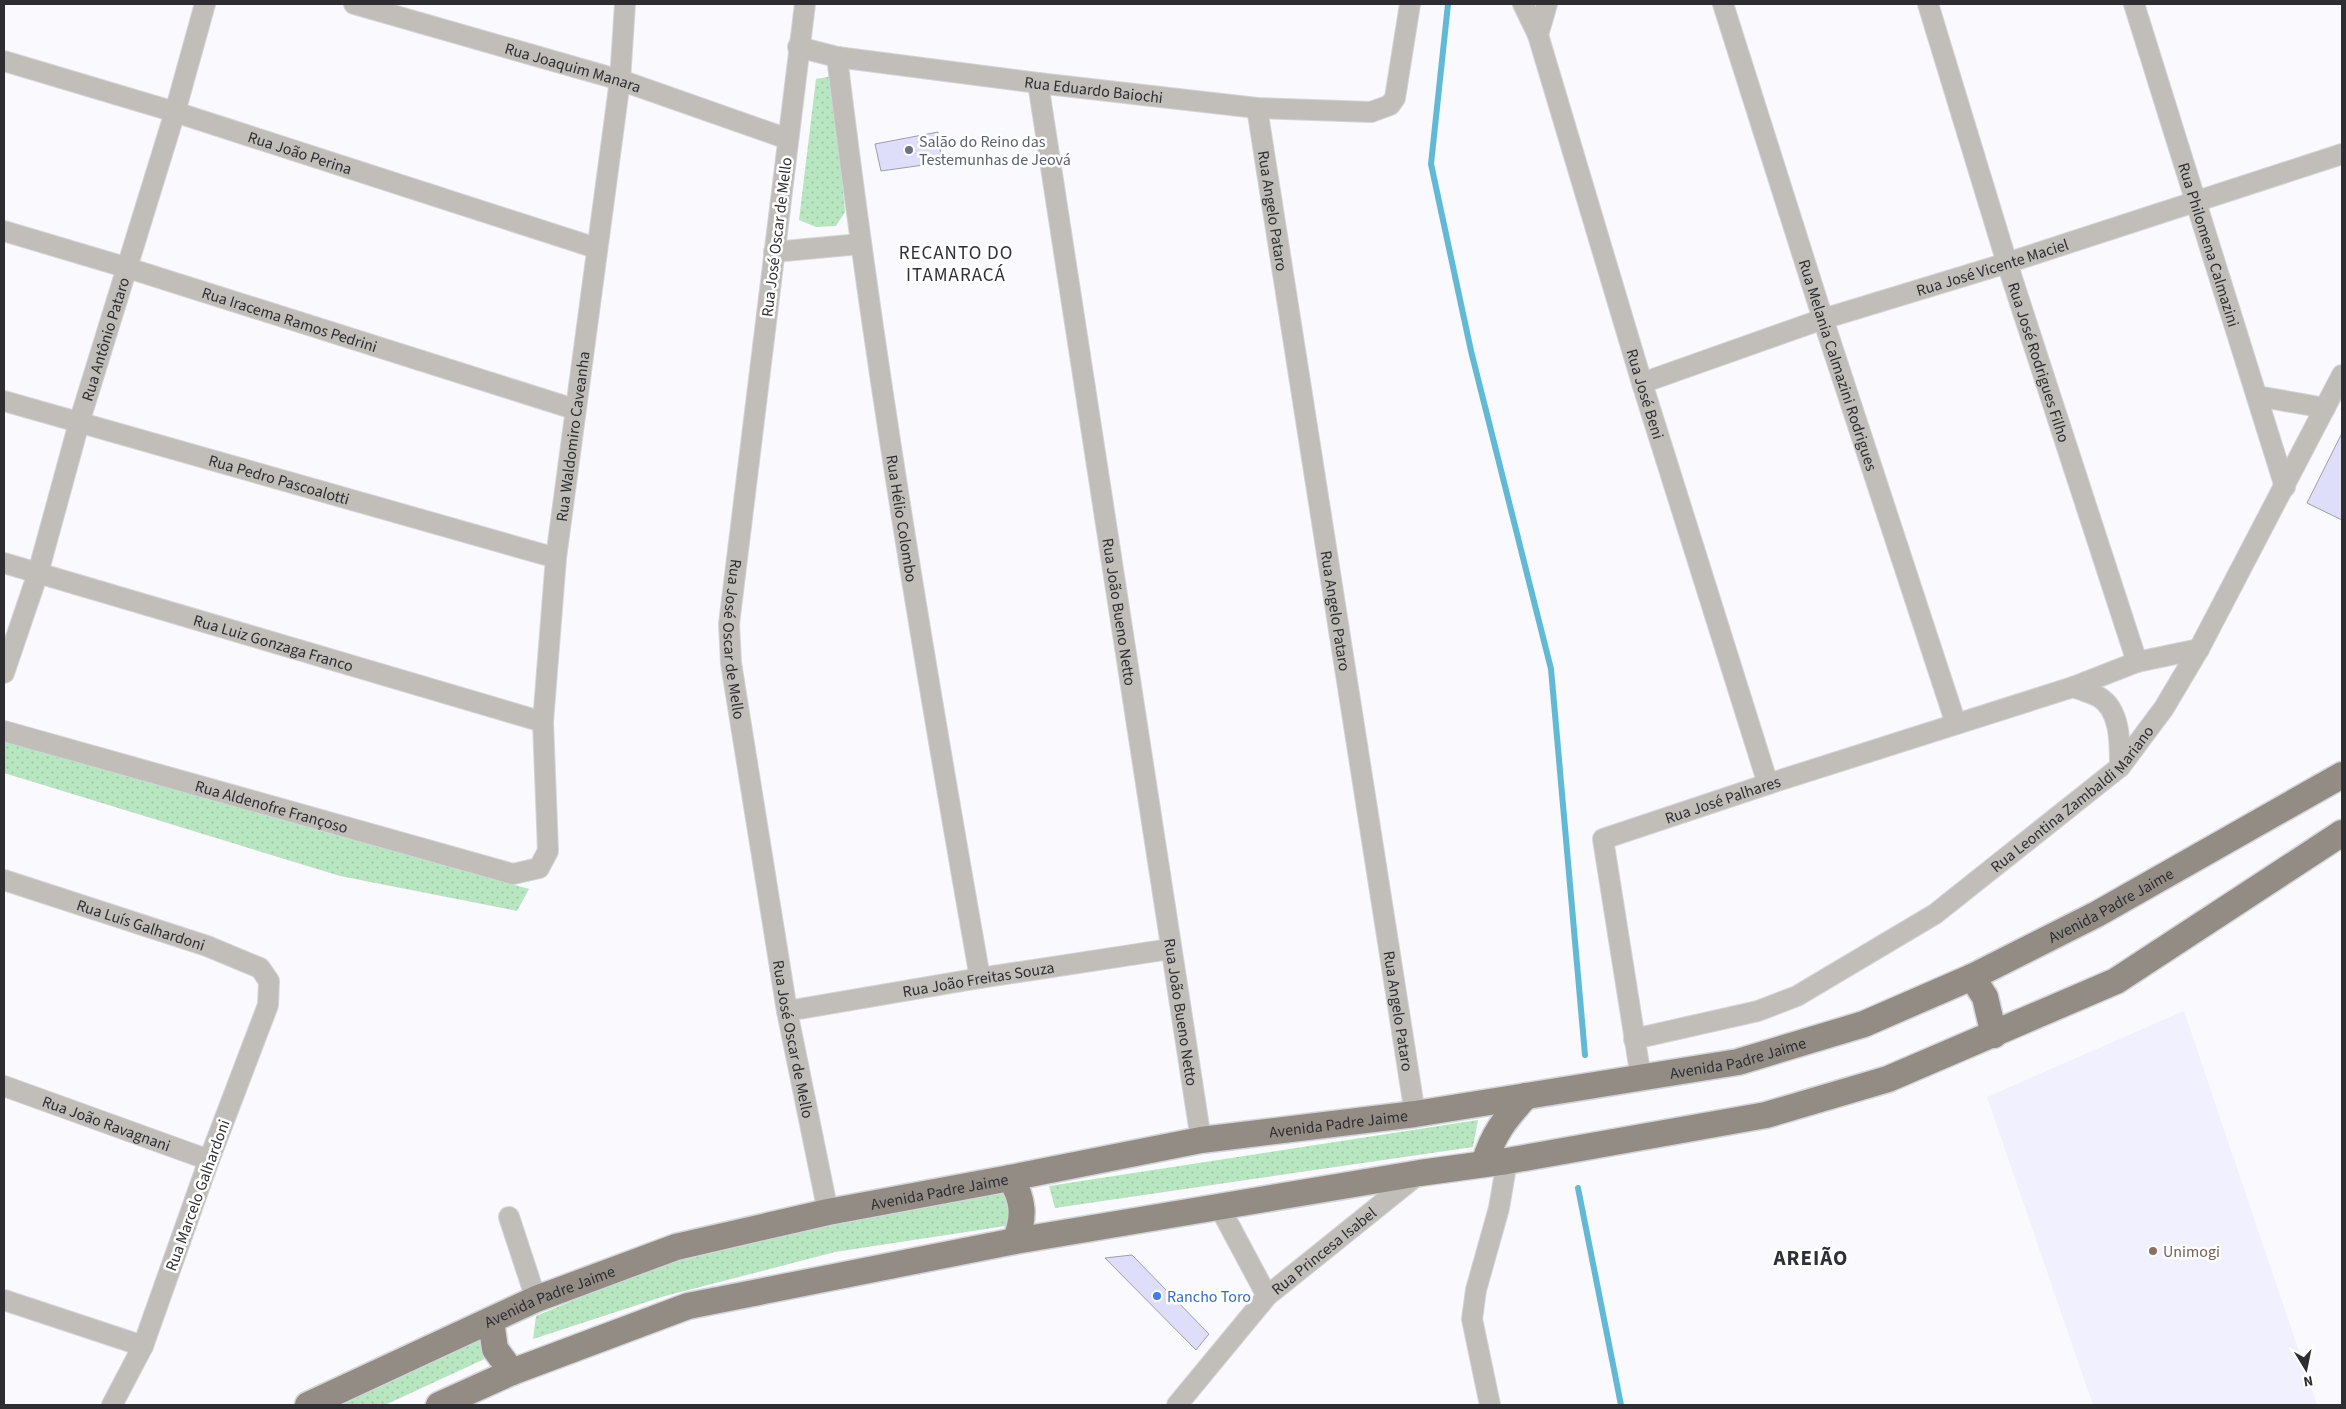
<svg xmlns="http://www.w3.org/2000/svg" width="2346" height="1409" font-family="'Source Sans 3',sans-serif">
<style>
.built{fill:#f0f0ff}
.park{fill:url(#park-dots)}
.lines{fill:none;stroke-linecap:round;stroke-linejoin:round}
.stream{stroke:#61b9d6;stroke-width:6}
.building{fill:#dfdefa;stroke:#9e9ea8}
.minor-casing{stroke:#d4d4d9;stroke-width:22}
.major-casing{stroke:#d4d4d9;stroke-width:29}
.minor{stroke:#c1beba;stroke-width:20}
.major{stroke:#928c85;stroke-width:26}
.worship-dot{fill:#6b7280;stroke:#fff;stroke-width:2}
.education-dot{fill:#8d6e63;stroke:#fff;stroke-width:2}
.shop-dot{fill:#3f7fe0;stroke:#fff;stroke-width:2}
.labels{text-anchor:middle;stroke-width:5;stroke-linejoin:round;paint-order:stroke}
.street-label{font-size:16px;fill:#2e2e32;stroke:#fff}
.worship-label{font-size:16px;fill:#5b616d;stroke:#fff;text-anchor:start}
.education-label{font-size:16px;fill:#785e54;stroke:#fff;text-anchor:start}
.shop-label{font-size:16px;fill:#366cbe;stroke:#fff;text-anchor:start}
.quarter-label{font-size:19px;letter-spacing:1px;fill:#2f2f37;stroke:#fff}
.district-label{font-size:21px;font-weight:bold;letter-spacing:1px;fill:#2f2f37;stroke:#fff}
</style>
<defs>
<pattern id="park-dots" width="8" height="8" patternUnits="userSpaceOnUse" patternTransform="scale(1.25)"><rect width="8" height="8" fill="#b8e6c1"/><path d="M2 2h.1M6 6h.1" fill="none" stroke="#9ec6a6" stroke-width="1.8" stroke-linecap="round"/></pattern>
</defs>
<rect width="100%" height="100%" fill="#f9f9fe"/>
<path class="built" d="M 2184,1011 L 2317,1405 L 2093,1405 L 1987,1097 Z"/>
<path class="park" d="M 833,76 L 845,212 L 836,226 L 816,227 L 799,220 L 816,79 Z
M 4,740 L 529,889 L 517,911 L 340,876 L 4,773 Z
M 1478,1120 L 1473,1147 L 1055,1208 L 1049,1186 Z
M 1005,1188 L 1012,1225 L 835,1252 L 665,1296 L 533,1339 L 536,1316 L 675,1258 Z
M 479,1335 L 491,1356 L 385,1405 L 336,1405 Z"/>
<g class="lines">
<path class="stream" d="M 1448,4 L 1431,164 L 1471,351 L 1551,669 L 1585,1055
M 1578,1188 L 1621,1405"/>
</g>
<path class="building" d="M 938,132 L 938,145 L 945,162 L 881,171 L 875,144 Z
M 2342,433 L 2342,520 L 2307,503 Z
M 1132,1255 L 1209,1334 L 1196,1350 L 1105,1258 Z"/>
<g class="lines">
<g class="minor-casing">
<g id="minor">
<path id="s1" d="M 354,4 L 620,80 L 788,139"/>
<path id="s2" d="M 805,4 L 729,624 L 731,663 L 787,1011 L 828,1212"/>
<path id="s3" d="M 1523,4 L 1538,35 L 1642,383 L 1768,784"/>
<path id="s4" d="M 1723,4 L 1823,319 L 1956,724"/>
<path id="s5" d="M 1928,4 L 2007,263 L 2137,662"/>
<path id="s6" d="M 2134,4 L 2285,487"/>
<path d="M 1538,35 L 1547,4"/>
<path id="s7" d="M 798,47 L 837,57 L 1038,83 L 1257,108 L 1371,112 L 1390,105 L 1395,98 L 1410,4"/>
<path id="s8" d="M 837,57 C 874,365 926,672 980,978"/>
<path id="s9" d="M 4,61 L 175,112 L 596,248"/>
<path id="s10" d="M 1038,83 L 1201,1140"/>
<path id="s11" d="M 1257,108 L 1415,1114"/>
<path id="s12" d="M 4,231 L 128,268 L 574,409"/>
<path d="M 774,252 L 860,244"/>
<path id="s13" d="M 1642,383 L 1823,319 L 2007,263 L 2342,154"/>
<path d="M 2257,396 L 2325,408"/>
<path id="s14" d="M 4,401 L 556,558"/>
<path id="s15" d="M 4,563 L 543,722"/>
<path id="s16" d="M 4,673 L 38,573 L 79,423 L 175,112 L 205,4"/>
<path d="M 2073,687 C 2082,690 2091,693 2099,697 C 2121,710 2120,745 2120,767"/>
<path id="s17" d="M 4,731 L 513,874 L 539,868 L 548,851 L 543,722 L 556,558 L 620,80 L 625,4"/>
<path id="s18" d="M 4,880 L 207,946 L 260,968 L 269,981 L 268,1005 L 209,1160 L 143,1346 L 112,1405"/>
<path id="s19" d="M 787,1011 L 980,978 L 1170,949"/>
<path id="s20" d="M 1634,1039 L 1758,1011 L 1797,996 L 1935,914 L 2120,767 L 2164,708 L 2199,649 L 2342,375"/>
<path id="s21" d="M 1641,1078 L 1603,839 L 1768,784 L 2073,687 L 2137,662 L 2199,649"/>
<path id="s22" d="M 4,1086 L 209,1160"/>
<path d="M 1220,1208 L 1267,1296"/>
<path d="M 509,1217 L 536,1299"/>
<path d="M 4,1300 L 143,1346"/>
<path id="s23" d="M 1177,1405 L 1267,1296 L 1420,1173"/>
<path d="M 1490,1405 L 1472,1319 L 1476,1290 L 1499,1208 L 1507,1161"/>
</g>
</g>
<g class="major-casing">
<g id="major">
<path d="M 1972,977 L 1985,997 L 1994,1035"/>
<path d="M 1484,1164 C 1493,1134 1505,1119 1526,1096"/>
<path d="M 1010,1178 C 1024,1199 1025,1218 1015,1241"/>
<path d="M 491,1321 L 495,1349 L 512,1372"/>
<path id="s24" d="M 308,1405 L 536,1299 L 676,1247 L 828,1212 L 1010,1178 L 1201,1140 L 1415,1114 L 1738,1062 L 1864,1024 L 1972,977 L 2097,914 L 2342,775"/>
<path d="M 439,1405 L 512,1372 L 688,1306 L 1015,1241 L 1420,1173 L 1507,1161 L 1766,1115 L 1888,1079 L 2116,981 L 2342,833"/>
</g>
</g>
<use href="#minor" class="minor"/>
<use href="#major" class="major"/>
</g>
<circle class="worship-dot" cx="909" cy="150" r="5"/>
<circle class="education-dot" cx="2153" cy="1251" r="5"/>
<circle class="shop-dot" cx="1157" cy="1296" r="5"/>
<g class="labels">
<g class="street-label">
<text dy="6" stroke="none"><textPath href="#s1" startOffset="228">Rua Joaquim Manara</textPath></text>
<text dy="6" stroke="none"><textPath href="#s7" startOffset="299">Rua Eduardo Baiochi</textPath></text>
<text dy="6" stroke="none"><textPath href="#s9" startOffset="310">Rua João Perina</textPath></text>
<text dy="6" stroke="none"><textPath href="#s11" startOffset="104">Rua Angelo Pataro</textPath></text>
<text transform="translate(776 237) rotate(-83)" y="6">Rua José Oscar de Mello</text>
<text dy="6" stroke="none"><textPath href="#s6" startOffset="252">Rua Philomena Calmazini</textPath></text>
<text dy="6" stroke="none"><textPath href="#s13" startOffset="369">Rua José Vicente Maciel</textPath></text>
<text dy="6" stroke="none"><textPath href="#s12" startOffset="299">Rua Iracema Ramos Pedrini</textPath></text>
<text dy="6" stroke="none"><textPath href="#s16" startOffset="349">Rua Antônio Pataro</textPath></text>
<text dy="6" stroke="none"><textPath href="#s5" startOffset="375">Rua José Rodrigues Filho</textPath></text>
<text dy="6" stroke="none"><textPath href="#s4" startOffset="379">Rua Melania Calmazini Rodrigues</textPath></text>
<text dy="6" stroke="none"><textPath href="#s3" startOffset="409">Rua José Beni</textPath></text>
<text dy="6" stroke="none"><textPath href="#s17" startOffset="991">Rua Waldomiro Caveanha</textPath></text>
<text dy="6" stroke="none"><textPath href="#s14" startOffset="286">Rua Pedro Pascoalotti</textPath></text>
<text dy="6" stroke="none"><textPath href="#s8" startOffset="466">Rua Hélio Colombo</textPath></text>
<text dy="6" stroke="none"><textPath href="#s10" startOffset="535">Rua João Bueno Netto</textPath></text>
<text dy="6" stroke="none"><textPath href="#s11" startOffset="509">Rua Angelo Pataro</textPath></text>
<text dy="6" stroke="none"><textPath href="#s2" startOffset="640">Rua José Oscar de Mello</textPath></text>
<text dy="6" stroke="none"><textPath href="#s15" startOffset="281">Rua Luiz Gonzaga Franco</textPath></text>
<text dy="6" stroke="none"><textPath href="#s20" startOffset="509">Rua Leontina Zambaldi Mariano</textPath></text>
<text dy="6" stroke="none"><textPath href="#s21" startOffset="368">Rua José Palhares</textPath></text>
<text dy="6" stroke="none"><textPath href="#s17" startOffset="278">Rua Aldenofre Françoso</textPath></text>
<text dy="6" stroke="none"><textPath href="#s24" startOffset="1885">Avenida Padre Jaime</textPath></text>
<text dy="6" stroke="none"><textPath href="#s18" startOffset="144">Rua Luís Galhardoni</textPath></text>
<text dy="6" stroke="none"><textPath href="#s19" startOffset="194">Rua João Freitas Souza</textPath></text>
<text dy="6" stroke="none"><textPath href="#s11" startOffset="914">Rua Angelo Pataro</textPath></text>
<text dy="6" stroke="none"><textPath href="#s10" startOffset="940">Rua João Bueno Netto</textPath></text>
<text dy="6" stroke="none"><textPath href="#s2" startOffset="1045">Rua José Oscar de Mello</textPath></text>
<text dy="6" stroke="none"><textPath href="#s24" startOffset="1480">Avenida Padre Jaime</textPath></text>
<text dy="6" stroke="none"><textPath href="#s22" startOffset="109">Rua João Ravagnani</textPath></text>
<text dy="6" stroke="none"><textPath href="#s24" startOffset="1075">Avenida Padre Jaime</textPath></text>
<text dy="6" stroke="none"><textPath href="#s24" startOffset="670">Avenida Padre Jaime</textPath></text>
<text transform="translate(197 1195) rotate(-70)" y="6">Rua Marcelo Galhardoni</text>
<text dy="6" stroke="none"><textPath href="#s23" startOffset="214">Rua Princesa Isabel</textPath></text>
<text dy="6" stroke="none"><textPath href="#s24" startOffset="265">Avenida Padre Jaime</textPath></text>
</g>
<g class="worship-label">
<text x="919" y="147">Salão do Reino das<tspan x="919" dy="18">Testemunhas de Jeová</tspan></text>
</g>
<g class="education-label">
<text x="2163" y="1257">Unimogi</text>
</g>
<g class="shop-label">
<text x="1167" y="1302">Rancho Toro</text>
</g>
<g class="quarter-label">
<text x="956" y="259">RECANTO DO<tspan x="956" dy="22">ITAMARACÁ</tspan></text>
</g>
<g class="district-label">
<text x="1811" y="1265">AREIÃO</text>
</g>
</g>
<rect width="2346" height="1409" fill="none" stroke="#2e2e32" stroke-width="10"/>
<g transform="translate(2306 1369) rotate(170)" stroke="#ffffff" stroke-width="4" paint-order="stroke">
<path d="M0-4L9 19L0 12L-9 19Z" fill="#2e2e32"/>
<text y="-8" font-size="14" font-weight="bold" text-anchor="middle" fill="#2e2e32">N</text>
</g>
</svg>
